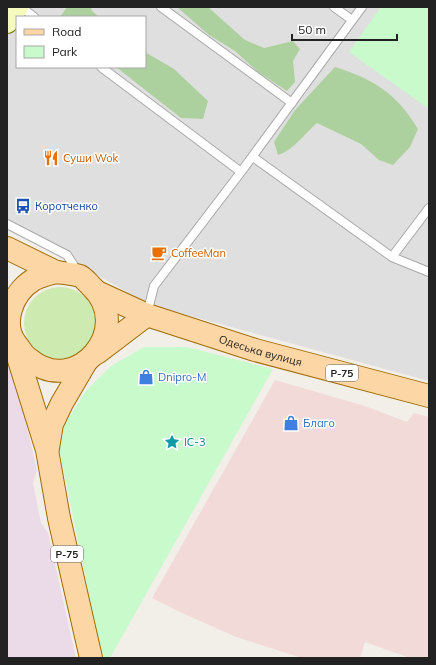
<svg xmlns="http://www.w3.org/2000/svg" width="436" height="665" font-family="Mulish,sans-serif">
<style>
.residential{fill:#e0dfdf;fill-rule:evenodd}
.commercial{fill:#f2dad9}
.industrial{fill:#ebdbe8}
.grass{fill:#cdebb0}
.forest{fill:#add19e}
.park{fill:#c8facc}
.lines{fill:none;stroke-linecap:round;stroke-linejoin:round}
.lane-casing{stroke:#a9a9a9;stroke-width:10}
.secondary-casing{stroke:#707d05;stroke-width:24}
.primary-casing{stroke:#a06b00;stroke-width:24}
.lane{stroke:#fff;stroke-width:8}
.secondary{stroke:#f7fabf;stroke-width:22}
.primary{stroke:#fcd6a4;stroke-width:22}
.labels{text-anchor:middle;stroke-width:3;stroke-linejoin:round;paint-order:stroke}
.shield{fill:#fff;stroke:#646464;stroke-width:1}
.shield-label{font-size:10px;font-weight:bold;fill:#222}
.food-label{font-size:11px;fill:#c56008;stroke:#fff;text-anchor:start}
.transit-label{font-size:11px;fill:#164399;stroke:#fff;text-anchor:start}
.street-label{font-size:11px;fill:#222;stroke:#fff}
.shop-label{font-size:11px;fill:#366cbe;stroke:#fff;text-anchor:start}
.culture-label{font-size:11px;fill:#0d838f;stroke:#fff;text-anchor:start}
</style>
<rect width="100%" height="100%" fill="#f2efe9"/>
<path class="residential" d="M 7,7 L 429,7 L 429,381 L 150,305 L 7,224 ZM 17,17 L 145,17 L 145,67 L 17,67 Z"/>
<path class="commercial" d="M 275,380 L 365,406 L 407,422 L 414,413 L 429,417 L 429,658 L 410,658 L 365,642 L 360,658 L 302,658 L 236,637 L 180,612 L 152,598 Z"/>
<path class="industrial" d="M 7,350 L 20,397 L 37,470 L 33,483 L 41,523 L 48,533 L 76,658 L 7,658 Z"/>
<path class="grass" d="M24 323a36 36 0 1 1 72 0a36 36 0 1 1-72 0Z"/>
<path class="forest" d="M 67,7 L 91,7 L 92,11 L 99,17 L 60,17 Z
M 177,7 L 208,7 L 245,40 L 264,48 L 293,41 L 300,49 L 293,61 L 295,82 L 287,91 L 258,72 L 235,51 L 209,35 Z
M 145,52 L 174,69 L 208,101 L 203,119 L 181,118 L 116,67 L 145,67 Z
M 335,67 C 374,79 397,94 418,129 L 410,147 L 393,165 L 379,160 L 361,144 L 317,123 C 304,134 294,150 278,155 L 274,142 L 295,110 Z"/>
<path class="park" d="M 381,7 L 429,7 L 429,109 L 349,52 Z
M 144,347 L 187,347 L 273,369 L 110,658 L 102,658 L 59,448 L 65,424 L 85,392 L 111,366 Z"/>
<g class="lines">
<g class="lane-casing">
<path id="lane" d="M 21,7 L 34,17
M 161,7 L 292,103
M 334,7 L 352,20
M 101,67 L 241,172
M 253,157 L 392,257 L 429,208
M 7,224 L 67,255 L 78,272
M 392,257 L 429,272
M 147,314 L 154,286 L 241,172 L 362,7"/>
</g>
<g class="secondary-casing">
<path id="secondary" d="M 7,22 L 17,7"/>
</g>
<g class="primary-casing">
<g id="primary">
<path d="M 7,248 L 56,272"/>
<path d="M 56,272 C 63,273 73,274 80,276 C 84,278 88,283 91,286 C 136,328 76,399 29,359 C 24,356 21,350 17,345 C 0,325 12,293 33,280 C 39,276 48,274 56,272 Z"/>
<path id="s1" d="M 97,292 L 147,315 L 255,350 L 429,396"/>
<path d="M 13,341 L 47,450 L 59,518 L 91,658"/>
<path d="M 97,353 L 147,315"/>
<path d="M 48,448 L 52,424 L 62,403 L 86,362"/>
</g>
</g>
<use href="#lane" class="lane"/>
<use href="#secondary" class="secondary"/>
<use href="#primary" class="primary"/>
</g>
<defs>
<g id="restaurant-bare" transform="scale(1.2)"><path d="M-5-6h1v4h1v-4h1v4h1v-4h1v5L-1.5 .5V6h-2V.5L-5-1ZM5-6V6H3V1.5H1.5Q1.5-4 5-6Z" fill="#e8710a" stroke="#fff" stroke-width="2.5" paint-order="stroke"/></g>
<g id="bus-bare" transform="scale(1.2)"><path d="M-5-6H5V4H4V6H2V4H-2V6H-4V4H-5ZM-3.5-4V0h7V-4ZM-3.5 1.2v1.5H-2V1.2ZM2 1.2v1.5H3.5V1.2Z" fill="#1a4fb4" stroke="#fff" stroke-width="2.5" paint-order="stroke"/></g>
<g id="cafe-bare" transform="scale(1.2)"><path d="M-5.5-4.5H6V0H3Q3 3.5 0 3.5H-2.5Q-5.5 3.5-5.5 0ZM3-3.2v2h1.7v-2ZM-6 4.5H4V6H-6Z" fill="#e8710a" stroke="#fff" stroke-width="2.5" paint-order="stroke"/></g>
<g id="shop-bare" transform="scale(1.2)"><path d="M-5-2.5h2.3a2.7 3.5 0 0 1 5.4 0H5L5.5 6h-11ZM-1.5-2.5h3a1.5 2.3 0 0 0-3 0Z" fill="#3f7fe0" stroke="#fff" stroke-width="2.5" paint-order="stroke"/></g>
<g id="sight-bare" transform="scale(1.2)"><path d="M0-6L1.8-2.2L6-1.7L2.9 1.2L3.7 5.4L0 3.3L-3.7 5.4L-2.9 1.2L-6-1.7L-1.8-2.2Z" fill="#0f9aa8" stroke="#fff" stroke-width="2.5" paint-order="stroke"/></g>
</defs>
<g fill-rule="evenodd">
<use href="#restaurant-bare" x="51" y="158"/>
<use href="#bus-bare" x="23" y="206"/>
<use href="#cafe-bare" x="159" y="253"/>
<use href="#shop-bare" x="146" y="377"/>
<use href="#shop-bare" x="291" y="423"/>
<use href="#sight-bare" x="172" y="442"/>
</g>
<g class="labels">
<g class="shield">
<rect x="326" y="365" width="32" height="16" rx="3"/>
<rect x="51" y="546" width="32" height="16" rx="3"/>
</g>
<g class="shield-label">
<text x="342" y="377">Р-75</text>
<text x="67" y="558">Р-75</text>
</g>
<g class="food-label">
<text x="63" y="162">Суши Wok</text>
<text x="171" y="257">CoffeeMan</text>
</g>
<g class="transit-label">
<text x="35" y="210">Коротченко</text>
</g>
<g class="street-label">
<text dy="4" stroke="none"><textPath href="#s1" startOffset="174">Одеська вулиця</textPath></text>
</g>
<g class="shop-label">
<text x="158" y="381">Dnipro-M</text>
<text x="303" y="427">Благо</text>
</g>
<g class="culture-label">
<text x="184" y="446">ІС-3</text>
</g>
</g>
<rect width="436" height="665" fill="none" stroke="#222222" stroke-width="16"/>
<rect x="16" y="16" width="130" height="52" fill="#ffffff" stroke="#a7a7a7"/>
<rect x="24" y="29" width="20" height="6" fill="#fcd6a4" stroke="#a7a7a7"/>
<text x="52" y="36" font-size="12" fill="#222222">Road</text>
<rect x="24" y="46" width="20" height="12" fill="#c8facc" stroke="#a7a7a7"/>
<text x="52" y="56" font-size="12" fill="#222222">Park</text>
<path d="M292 34v6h105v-6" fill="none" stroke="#222222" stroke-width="2"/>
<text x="298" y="34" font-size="12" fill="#222222" stroke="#ffffff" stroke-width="3" paint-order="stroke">50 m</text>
</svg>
